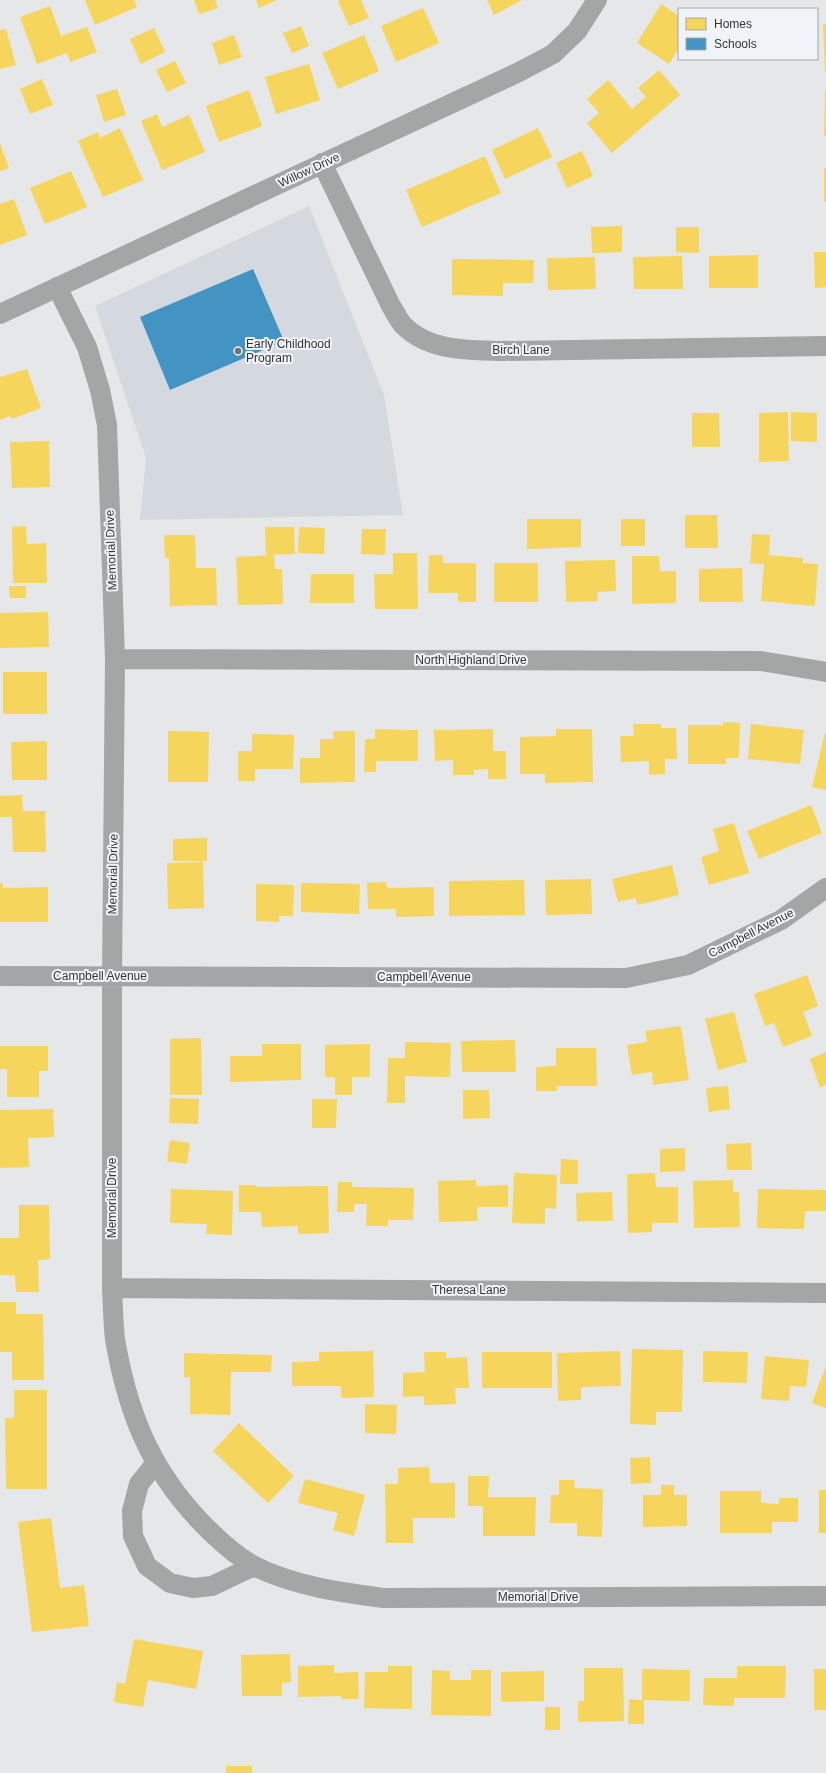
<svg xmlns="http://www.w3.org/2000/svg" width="826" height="1773" font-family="Helvetica,sans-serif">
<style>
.built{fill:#d4d9df}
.homes{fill:#f6d55c}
.schools{fill:#4393c3}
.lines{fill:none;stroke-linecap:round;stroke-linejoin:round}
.minor{stroke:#a4a5a5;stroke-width:20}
.poi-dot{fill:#727375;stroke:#f0f3f8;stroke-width:1.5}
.labels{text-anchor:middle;stroke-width:4;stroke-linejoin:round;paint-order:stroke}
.street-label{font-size:12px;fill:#343537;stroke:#f0f3f8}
.poi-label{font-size:12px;fill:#343537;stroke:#f0f3f8;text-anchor:start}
</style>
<rect width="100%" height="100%" fill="#e5e7e9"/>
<path class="built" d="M 309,206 L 384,395 L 403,515 L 140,520 L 146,458 L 95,306 Z"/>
<path class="homes" d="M 85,0 L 134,0 L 137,7 L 95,25 Z
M 194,0 L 215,0 L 218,8 L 199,14 Z
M 256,0 L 277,0 L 259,8 Z
M 340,0 L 361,0 L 369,18 L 349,26 L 338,1 Z
M 487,0 L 522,0 L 494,15 Z
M 661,4 L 679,16 L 679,48 L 669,64 L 637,43 Z
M 50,6 L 61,36 L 87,27 L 97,52 L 70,62 L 67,53 L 37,64 L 20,17 Z
M 423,8 L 439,43 L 396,62 L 381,26 Z
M 823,24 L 826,24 L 826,72 L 825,72 Z
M 301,26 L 309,46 L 292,53 L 283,33 Z
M 154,28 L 165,52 L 141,64 L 130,39 Z
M 6,29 L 16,65 L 0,69 L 0,30 Z
M 234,35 L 242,57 L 219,65 L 212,43 Z
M 364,35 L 379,71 L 338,89 L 322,53 Z
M 175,61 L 186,83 L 167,92 L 156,70 Z
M 309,64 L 320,100 L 276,114 L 265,77 Z
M 659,70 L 680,95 L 612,153 L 587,123 L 599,113 L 587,99 L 608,80 L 632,109 L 646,97 L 638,88 Z
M 42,79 L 53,105 L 30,114 L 20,89 Z
M 117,89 L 126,115 L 104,122 L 96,95 Z
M 249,90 L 262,126 L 219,142 L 206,106 Z
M 825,90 L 826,90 L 826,136 L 824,136 Z
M 157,114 L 162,127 L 189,115 L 205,152 L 162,170 L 141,121 Z
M 120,128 L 143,180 L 103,197 L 78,141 L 98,132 L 100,138 Z
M 538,128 L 552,157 L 505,179 L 492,150 Z
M 0,143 L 9,168 L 0,171 Z
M 582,151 L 593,176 L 567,188 L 556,163 Z
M 485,156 L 501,193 L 422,227 L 406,190 Z
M 824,168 L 826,168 L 826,202 L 824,202 Z
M 71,171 L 87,207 L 45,224 L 30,188 Z
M 14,199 L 27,235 L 0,245 L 0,204 Z
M 622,226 L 622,252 L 592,253 L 591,227 Z
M 676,227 L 699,227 L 699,253 L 676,252 Z
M 814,252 L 826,252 L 826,287 L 815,288 Z
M 758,255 L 758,288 L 709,288 L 709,256 Z
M 682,256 L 683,289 L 634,289 L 633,257 Z
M 595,257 L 596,289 L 548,290 L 547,258 Z
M 452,259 L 534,260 L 533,283 L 503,283 L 503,296 L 452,295 Z
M 27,369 L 41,408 L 12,419 L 10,416 L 0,420 L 0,377 Z
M 788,412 L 789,461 L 759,462 L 759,413 Z
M 791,412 L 817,413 L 817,442 L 791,441 Z
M 692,413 L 719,413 L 720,447 L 692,447 Z
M 49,441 L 50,487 L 12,488 L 10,442 Z
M 685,515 L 717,515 L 718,548 L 685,548 Z
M 527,519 L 581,519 L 581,547 L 527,549 Z
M 621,519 L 645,519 L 645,546 L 621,546 Z
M 26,526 L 27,544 L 46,543 L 47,583 L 13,583 L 12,527 Z
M 265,527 L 294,527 L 295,554 L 266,555 Z
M 299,527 L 325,528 L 324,554 L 298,553 Z
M 362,529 L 386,529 L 385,555 L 361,554 Z
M 752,534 L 770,535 L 769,555 L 803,558 L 803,563 L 818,564 L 815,606 L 761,601 L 764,564 L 750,563 Z
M 164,535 L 195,535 L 196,568 L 216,568 L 217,605 L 170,606 L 169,558 L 165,558 Z
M 393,553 L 417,553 L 418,609 L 375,609 L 374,574 L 393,574 Z
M 274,555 L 275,569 L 282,569 L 283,604 L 238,605 L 236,557 Z
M 429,555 L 443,555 L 443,563 L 476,563 L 476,602 L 458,602 L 458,593 L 428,593 Z
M 632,556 L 659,556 L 660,571 L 676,571 L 676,603 L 632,604 Z
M 615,560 L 616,591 L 597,592 L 598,601 L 566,602 L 565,561 Z
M 494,563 L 538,563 L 538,602 L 494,602 Z
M 742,568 L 743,602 L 699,602 L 699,569 Z
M 311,574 L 354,574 L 354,603 L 310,603 Z
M 9,586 L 26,586 L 26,598 L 10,598 Z
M 48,612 L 49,647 L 0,648 L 0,613 Z
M 3,672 L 47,672 L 47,714 L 3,714 Z
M 723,722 L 740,723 L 739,758 L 726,758 L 726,764 L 688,764 L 688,725 L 723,725 Z
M 633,724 L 661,724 L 661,728 L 676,728 L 677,759 L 665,759 L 665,774 L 649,775 L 649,761 L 621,762 L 620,736 L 634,736 Z
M 751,724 L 804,730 L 800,764 L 748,759 Z
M 375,729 L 418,730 L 418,761 L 376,761 L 376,772 L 364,772 L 365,739 L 375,739 Z
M 493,729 L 493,751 L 506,751 L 506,779 L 488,779 L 488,769 L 474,770 L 474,775 L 453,775 L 453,760 L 435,761 L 434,730 Z
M 556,729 L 592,729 L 593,782 L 545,783 L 545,774 L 520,774 L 520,737 L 556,736 Z
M 168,731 L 209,732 L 208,782 L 168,782 Z
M 333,731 L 355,731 L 355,782 L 300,783 L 300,758 L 320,758 L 320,739 L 334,739 Z
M 825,733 L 826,733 L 826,790 L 812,787 Z
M 252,734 L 294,735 L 293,769 L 255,769 L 255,781 L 238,781 L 238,751 L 252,751 Z
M 47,741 L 47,780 L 12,780 L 11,742 Z
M 22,795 L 23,811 L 45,811 L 46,852 L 13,852 L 12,817 L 0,817 L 0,796 Z
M 811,805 L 822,833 L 759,859 L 747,831 Z
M 734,823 L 749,873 L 709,885 L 701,857 L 719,851 L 713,829 Z
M 207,838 L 207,861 L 173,861 L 173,839 Z
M 203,862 L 204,908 L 168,909 L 167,863 Z
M 672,865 L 679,895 L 637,905 L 636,898 L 618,902 L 612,879 Z
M 591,879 L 592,914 L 546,915 L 545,880 Z
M 524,880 L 525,915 L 449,916 L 449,881 Z
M 386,882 L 387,888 L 434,887 L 434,916 L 396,917 L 396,909 L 368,909 L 367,883 Z
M 0,883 L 3,883 L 3,888 L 48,887 L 48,922 L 0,922 Z
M 301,883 L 360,884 L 359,914 L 301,912 Z
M 256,884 L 294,885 L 293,916 L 279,916 L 279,922 L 256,921 Z
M 807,975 L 818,1006 L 803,1012 L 812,1036 L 783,1047 L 774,1023 L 765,1026 L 754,994 Z
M 734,1012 L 747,1062 L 718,1070 L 705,1019 Z
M 681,1026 L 689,1080 L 653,1085 L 652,1072 L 632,1075 L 627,1045 L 647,1042 L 645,1031 Z
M 201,1038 L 202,1095 L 170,1095 L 170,1039 Z
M 515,1040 L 516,1072 L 462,1072 L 461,1041 Z
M 405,1042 L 451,1043 L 450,1077 L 405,1076 L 405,1103 L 387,1103 L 388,1058 L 405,1058 Z
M 262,1044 L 301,1044 L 301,1080 L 230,1082 L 230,1056 L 262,1056 Z
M 370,1044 L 370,1077 L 352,1077 L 352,1095 L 335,1095 L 335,1077 L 325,1077 L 325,1045 Z
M 0,1046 L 48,1046 L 48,1071 L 39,1071 L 39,1097 L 7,1097 L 7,1069 L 0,1069 Z
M 556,1048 L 596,1048 L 597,1086 L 557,1086 L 557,1091 L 536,1091 L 536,1067 L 556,1066 Z
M 826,1052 L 826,1085 L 820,1087 L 810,1059 Z
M 728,1086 L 730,1109 L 709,1112 L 706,1088 Z
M 463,1090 L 489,1090 L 490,1118 L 463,1119 Z
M 170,1098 L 199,1099 L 198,1124 L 169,1123 Z
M 312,1099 L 337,1099 L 336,1128 L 312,1128 Z
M 53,1109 L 54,1137 L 28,1138 L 29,1167 L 0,1168 L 0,1110 Z
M 170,1140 L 190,1143 L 187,1164 L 167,1161 Z
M 751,1143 L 752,1170 L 727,1170 L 726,1144 Z
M 685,1148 L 685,1171 L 660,1172 L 660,1149 Z
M 561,1159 L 578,1160 L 578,1184 L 560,1184 Z
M 514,1173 L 557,1175 L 556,1209 L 545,1208 L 545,1224 L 512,1223 Z
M 655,1173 L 656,1187 L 678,1187 L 678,1223 L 652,1223 L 652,1232 L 628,1233 L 627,1174 Z
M 476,1180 L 476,1186 L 508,1185 L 508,1207 L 477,1207 L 477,1221 L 439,1222 L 438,1181 Z
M 733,1180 L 733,1192 L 739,1192 L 740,1227 L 694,1228 L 693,1181 Z
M 338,1182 L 352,1182 L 352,1187 L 414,1188 L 413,1220 L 388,1220 L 388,1226 L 366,1226 L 367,1204 L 354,1204 L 354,1212 L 337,1212 Z
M 239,1185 L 256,1185 L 256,1187 L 328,1186 L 329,1233 L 298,1234 L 298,1226 L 262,1227 L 261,1212 L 239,1212 Z
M 171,1189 L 233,1191 L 232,1235 L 206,1234 L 207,1224 L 170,1223 Z
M 758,1189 L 826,1190 L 826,1211 L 805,1211 L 804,1229 L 757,1228 Z
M 612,1192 L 613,1221 L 577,1221 L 576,1193 Z
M 19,1205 L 49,1205 L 50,1259 L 38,1260 L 39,1292 L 16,1292 L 15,1275 L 0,1275 L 0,1238 L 19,1238 Z
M 0,1302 L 16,1302 L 16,1314 L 43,1314 L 44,1380 L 12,1380 L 12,1352 L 0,1352 Z
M 632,1349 L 683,1350 L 682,1412 L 656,1412 L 656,1425 L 630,1424 Z
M 373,1351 L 374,1397 L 341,1398 L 341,1386 L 292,1386 L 292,1362 L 319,1361 L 319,1352 Z
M 620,1351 L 621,1386 L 581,1387 L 581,1400 L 558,1401 L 557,1353 Z
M 703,1351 L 748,1352 L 747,1383 L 703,1382 Z
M 424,1352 L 446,1352 L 446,1358 L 467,1357 L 469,1388 L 455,1388 L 456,1404 L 424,1405 L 424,1396 L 403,1397 L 403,1373 L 425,1372 Z
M 482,1352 L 552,1352 L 552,1388 L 482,1388 Z
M 184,1353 L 272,1355 L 271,1372 L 231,1372 L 230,1415 L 190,1414 L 190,1377 L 184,1377 Z
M 765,1356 L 809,1360 L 806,1387 L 790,1386 L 789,1401 L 761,1399 Z
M 826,1366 L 826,1408 L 812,1403 Z
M 14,1390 L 47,1390 L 47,1489 L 6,1489 L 5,1418 L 14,1418 Z
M 365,1404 L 397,1405 L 396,1434 L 365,1433 Z
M 239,1423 L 294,1476 L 268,1503 L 213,1451 Z
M 650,1457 L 651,1483 L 631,1484 L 630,1458 Z
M 429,1467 L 430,1483 L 455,1483 L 455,1518 L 413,1518 L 413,1543 L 386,1543 L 385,1484 L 398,1484 L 398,1468 Z
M 468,1476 L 489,1476 L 488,1497 L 536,1497 L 535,1536 L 483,1536 L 483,1506 L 468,1506 Z
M 305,1479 L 365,1495 L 354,1536 L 333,1530 L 338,1513 L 298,1503 Z
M 559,1480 L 575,1480 L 574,1488 L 603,1489 L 602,1537 L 577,1536 L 577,1523 L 550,1523 L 551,1495 L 559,1495 Z
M 661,1485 L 674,1485 L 674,1495 L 687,1495 L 687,1526 L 643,1527 L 643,1495 L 661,1495 Z
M 819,1490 L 826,1490 L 826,1533 L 819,1533 Z
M 720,1491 L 761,1491 L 761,1503 L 779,1504 L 779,1498 L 798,1498 L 798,1522 L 772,1522 L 772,1533 L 720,1533 Z
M 51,1518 L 60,1588 L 84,1585 L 89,1626 L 32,1632 L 18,1522 Z
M 134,1639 L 203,1651 L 196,1689 L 148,1680 L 143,1707 L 114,1702 L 117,1682 L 125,1684 Z
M 290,1654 L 291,1682 L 282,1683 L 282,1696 L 242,1696 L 241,1655 Z
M 334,1665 L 334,1673 L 358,1672 L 359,1699 L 342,1699 L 341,1696 L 298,1697 L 298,1666 Z
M 388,1666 L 412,1666 L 412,1709 L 364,1708 L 365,1672 L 388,1672 Z
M 737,1666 L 786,1666 L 785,1698 L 734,1698 L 734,1706 L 703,1705 L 704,1678 L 737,1678 Z
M 584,1668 L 623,1668 L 624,1721 L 578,1722 L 578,1701 L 584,1701 Z
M 642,1669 L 690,1670 L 690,1701 L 644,1700 L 644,1724 L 628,1724 L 629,1699 L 642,1700 Z
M 814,1669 L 826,1669 L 826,1710 L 814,1710 Z
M 432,1670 L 450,1671 L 450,1680 L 471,1680 L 471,1670 L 491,1670 L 491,1716 L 431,1715 Z
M 544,1671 L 544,1701 L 501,1702 L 501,1672 Z
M 545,1707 L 560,1707 L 560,1730 L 545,1730 Z
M 226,1766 L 252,1766 L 252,1773 L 226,1773 Z"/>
<path class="schools" d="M 253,269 L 284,341 L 170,390 L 140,317 Z"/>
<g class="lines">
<path class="minor" d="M 322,163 L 391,306 C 395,312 399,321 404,326 C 429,351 467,350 500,351 L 826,346
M 57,287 L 87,347 L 100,390 L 107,425 L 115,659 L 112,976 L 112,1288 C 113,1305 113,1322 115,1339 C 127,1410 149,1467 199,1520 C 215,1537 233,1554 254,1566 C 294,1586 339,1592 383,1598 L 826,1596
M 0,314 L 519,72 L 553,54 L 577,31 L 597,0
M 115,659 L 761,661 L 826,672
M 0,976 L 626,978 L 688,965 L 781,920 L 826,888
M 112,1288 L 826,1293
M 155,1464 L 139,1484 L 132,1511 L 133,1536 L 147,1566 L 170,1583 L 193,1588 L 212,1586 L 254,1566"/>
</g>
<circle class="poi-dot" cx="238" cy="351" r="4"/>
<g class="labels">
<g class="street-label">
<text transform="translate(309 170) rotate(-25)" y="4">Willow Drive</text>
<text x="521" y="354">Birch Lane</text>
<text transform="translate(111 550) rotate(-92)" y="4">Memorial Drive</text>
<text x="471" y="664">North Highland Drive</text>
<text transform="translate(113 874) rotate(-89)" y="4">Memorial Drive</text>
<text transform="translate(751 933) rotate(-27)" y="4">Campbell Avenue</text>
<text x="100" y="980">Campbell Avenue</text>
<text x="424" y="981">Campbell Avenue</text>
<text transform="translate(112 1198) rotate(-90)" y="4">Memorial Drive</text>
<text x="469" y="1294">Theresa Lane</text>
<text x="538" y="1601">Memorial Drive</text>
</g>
<g class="poi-label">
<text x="246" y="348">Early Childhood<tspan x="246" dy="14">Program</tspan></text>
</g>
</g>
<rect x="678" y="8" width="140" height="52" fill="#f0f3f8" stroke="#a5a7ab"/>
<rect x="686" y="18" width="20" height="12" fill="#f6d55c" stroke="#a5a7ab"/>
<text x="714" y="28" font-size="12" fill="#343537">Homes</text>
<rect x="686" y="38" width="20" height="12" fill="#4393c3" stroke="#a5a7ab"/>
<text x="714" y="48" font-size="12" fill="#343537">Schools</text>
</svg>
